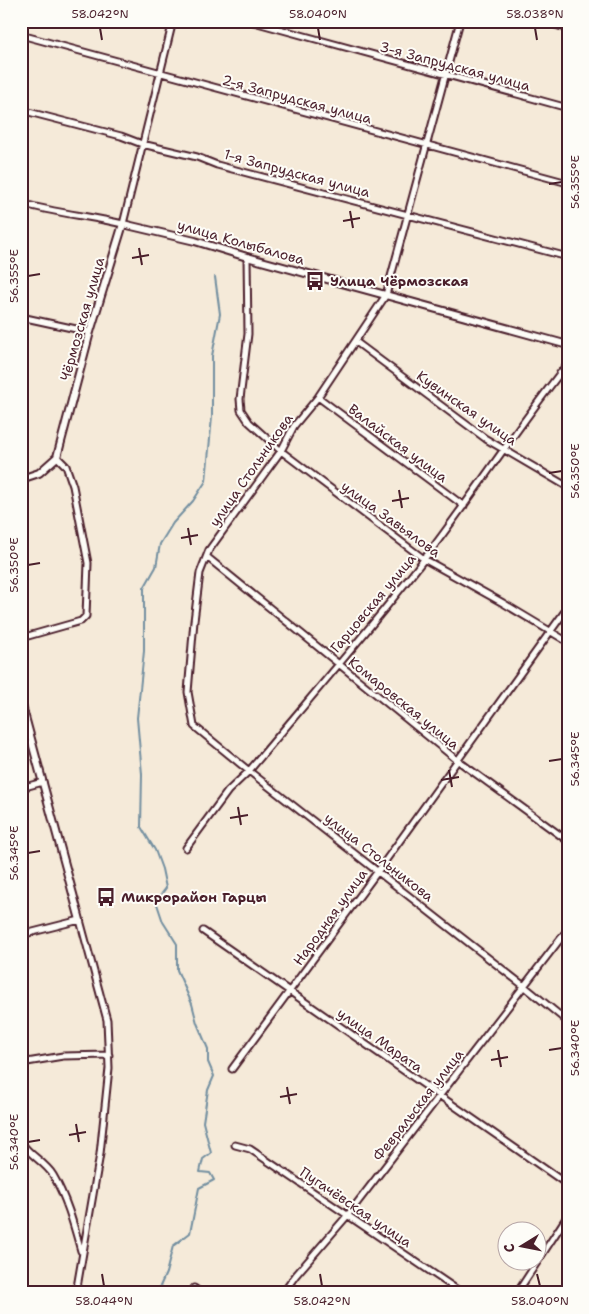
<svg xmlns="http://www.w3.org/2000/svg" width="589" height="1314" font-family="'Shantell Sans',sans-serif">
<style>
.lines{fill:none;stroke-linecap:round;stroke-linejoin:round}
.stream{stroke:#738fa0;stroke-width:2}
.minor-casing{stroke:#4a1f2b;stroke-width:9}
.tertiary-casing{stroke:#4a1f2b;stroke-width:10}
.minor{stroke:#fdfcf7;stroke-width:5}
.tertiary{stroke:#fdfcf7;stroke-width:6}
.ticks{fill:none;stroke:#4a1f2b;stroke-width:2}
.labels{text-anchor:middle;stroke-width:4;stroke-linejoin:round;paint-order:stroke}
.street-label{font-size:14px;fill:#4a1f2b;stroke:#fdfcf7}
.poi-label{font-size:14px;font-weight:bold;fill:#4a1f2b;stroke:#fdfcf7;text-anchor:start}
.neatline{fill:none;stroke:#4a1f2b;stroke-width:2}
.ticks-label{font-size:12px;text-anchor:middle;fill:#4a1f2b}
</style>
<rect width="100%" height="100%" fill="#f5ead9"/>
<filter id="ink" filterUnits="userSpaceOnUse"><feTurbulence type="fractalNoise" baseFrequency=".02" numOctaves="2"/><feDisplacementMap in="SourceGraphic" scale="10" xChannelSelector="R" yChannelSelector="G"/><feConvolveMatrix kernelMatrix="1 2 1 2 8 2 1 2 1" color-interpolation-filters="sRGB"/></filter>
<g filter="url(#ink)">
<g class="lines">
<path class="stream" d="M 157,1293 L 166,1273 L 173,1246 L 190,1233 L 199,1188 L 214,1180 L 210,1173 L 200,1172 L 203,1159 L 211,1153 L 203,1122 L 208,1090 L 214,1076 L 208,1062 L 208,1049 L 197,1023 L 192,1004 L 177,970 L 177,944 L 163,922 L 156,901 L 166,888 L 162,869 L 155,850 L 141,827 L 142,774 L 137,718 L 144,651 L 144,588 L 156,567 L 160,544 L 173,523 L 193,501 L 206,481 L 212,417 L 212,356 L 220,314 L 215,277"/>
<g class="minor-casing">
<path id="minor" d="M 250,21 L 568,108
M 460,21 L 386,295 L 318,397 L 294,426 L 281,451 L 209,550 L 200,573 L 194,621 L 188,692 L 194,726 L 249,771 L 524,986 L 568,1022
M 543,21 L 568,29
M 21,35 L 568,183
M 21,110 L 121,136 L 142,144 L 197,157 L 217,165 L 568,257
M 21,203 C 54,213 89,216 123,224 L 173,21
M 247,257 L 248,334 L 240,399 L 241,410 L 249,422 L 281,451 L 424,559 L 503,603 L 568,642
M 21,317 L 90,332
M 356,342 L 486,439 L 568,487
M 318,397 L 464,506
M 207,557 L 457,760 L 568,841
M 21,638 L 81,621 L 86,616 L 88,563 L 73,486 L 66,466 L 57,457
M 21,788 L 43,782
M 186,848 L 228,791 L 249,771 C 308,700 369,631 425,558 C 474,494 518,426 568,363
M 203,931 L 568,1185
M 21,935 L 80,920 L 107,1020 L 109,1068 L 100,1154 L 76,1293
M 21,1063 L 63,1056 L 109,1055
M 232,1069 L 378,871 L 568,607
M 21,1142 C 29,1155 45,1162 53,1175 C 67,1199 74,1226 81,1251
M 235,1145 L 250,1149 L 462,1293
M 194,1288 L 201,1293
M 283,1293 L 296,1275 L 347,1216 L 568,929
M 517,1293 L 568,1215"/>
</g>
<g class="tertiary-casing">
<path id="tertiary" d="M 21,479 L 39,473 L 57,457 L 90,332 L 123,224 L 195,241 L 247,257 L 568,345
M 21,702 L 80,920"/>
</g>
<use href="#minor" class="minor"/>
<use href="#tertiary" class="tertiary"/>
</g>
</g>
<path class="ticks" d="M 100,28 L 102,40M 318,28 L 320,40M 535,28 L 537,40M 549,184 L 562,182M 350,211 L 353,228M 343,221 L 360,218M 139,248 L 142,265M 132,258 L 149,255M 28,276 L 40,274M 549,473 L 562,471M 399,490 L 402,508M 392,501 L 409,498M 188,528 L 191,545M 181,538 L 198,535M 28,565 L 40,563M 549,761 L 562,759M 449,770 L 452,787M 441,780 L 459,777M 238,807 L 241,825M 230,818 L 248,815M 28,853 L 40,851M 498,1050 L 501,1067M 549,1050 L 562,1048M 491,1060 L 508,1057M 287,1087 L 290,1104M 280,1097 L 297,1094M 76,1124 L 79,1142M 69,1135 L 86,1132M 28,1142 L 40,1140M 102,1274 L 104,1286M 320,1274 L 322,1286M 537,1274 L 540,1286"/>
<defs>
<g id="bus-bare" transform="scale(1.5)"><path d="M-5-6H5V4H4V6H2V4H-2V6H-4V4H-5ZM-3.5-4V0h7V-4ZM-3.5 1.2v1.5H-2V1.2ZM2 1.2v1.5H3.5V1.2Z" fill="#4a1f2b" stroke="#fdfcf7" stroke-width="2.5" paint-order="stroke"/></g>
</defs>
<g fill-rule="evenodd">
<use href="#bus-bare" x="315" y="281"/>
<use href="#bus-bare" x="106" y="897"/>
</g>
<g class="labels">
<g class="street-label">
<text transform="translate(455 66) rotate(15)" y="5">3-я Запрудская улица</text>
<text transform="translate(297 99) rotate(15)" y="5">2-я Запрудская улица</text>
<text transform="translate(297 173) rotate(15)" y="5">1-я Запрудская улица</text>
<text transform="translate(241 242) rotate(16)" y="5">улица Колыбалова</text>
<text transform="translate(82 319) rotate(-74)" y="5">Чёрмозская улица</text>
<text transform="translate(467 408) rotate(35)" y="5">Кувинская улица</text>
<text transform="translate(398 443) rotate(37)" y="5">Валайская улица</text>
<text transform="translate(251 470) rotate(-55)" y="5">улица Стольникова</text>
<text transform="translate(391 519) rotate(36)" y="5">улица Завьялова</text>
<text transform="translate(373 603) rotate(-50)" y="5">Гарцовская улица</text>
<text transform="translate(404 703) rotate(39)" y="5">Комаровская улица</text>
<text transform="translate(379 857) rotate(38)" y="5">улица Стольникова</text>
<text transform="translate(330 917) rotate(-54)" y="5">Народная улица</text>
<text transform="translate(380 1040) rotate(35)" y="5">улица Марата</text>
<text transform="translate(418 1105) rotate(-52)" y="5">Февральская улица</text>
<text transform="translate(356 1207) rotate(34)" y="5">Пугачёвская улица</text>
</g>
<g class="poi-label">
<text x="330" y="286">Улица Чёрмозская</text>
<text x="121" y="902">Микрорайон Гарцы</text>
</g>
</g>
<rect width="589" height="1314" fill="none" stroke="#fdfcf7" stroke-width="55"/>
<g transform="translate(522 1246) rotate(260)"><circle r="24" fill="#fdfcf7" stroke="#b5a4a5"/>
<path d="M0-4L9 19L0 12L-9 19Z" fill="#4a1f2b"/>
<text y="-8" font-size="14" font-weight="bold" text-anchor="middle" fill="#4a1f2b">С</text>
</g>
<rect x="28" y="28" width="534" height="1258" class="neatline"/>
<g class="ticks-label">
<text x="100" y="18">58.042°N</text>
<text x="318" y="18">58.040°N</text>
<text x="535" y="18">58.038°N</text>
<text transform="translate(575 182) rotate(-90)" y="4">56.355°E</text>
<text transform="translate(14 276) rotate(-90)" y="4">56.355°E</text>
<text transform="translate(575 471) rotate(-90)" y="4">56.350°E</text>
<text transform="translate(14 565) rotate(-90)" y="4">56.350°E</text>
<text transform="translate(575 759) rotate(-90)" y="4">56.345°E</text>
<text transform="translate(14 853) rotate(-90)" y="4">56.345°E</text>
<text transform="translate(575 1048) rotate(-90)" y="4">56.340°E</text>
<text transform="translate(14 1142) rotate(-90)" y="4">56.340°E</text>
<text x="104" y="1305">58.044°N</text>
<text x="322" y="1305">58.042°N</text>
<text x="540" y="1305">58.040°N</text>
</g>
</svg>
